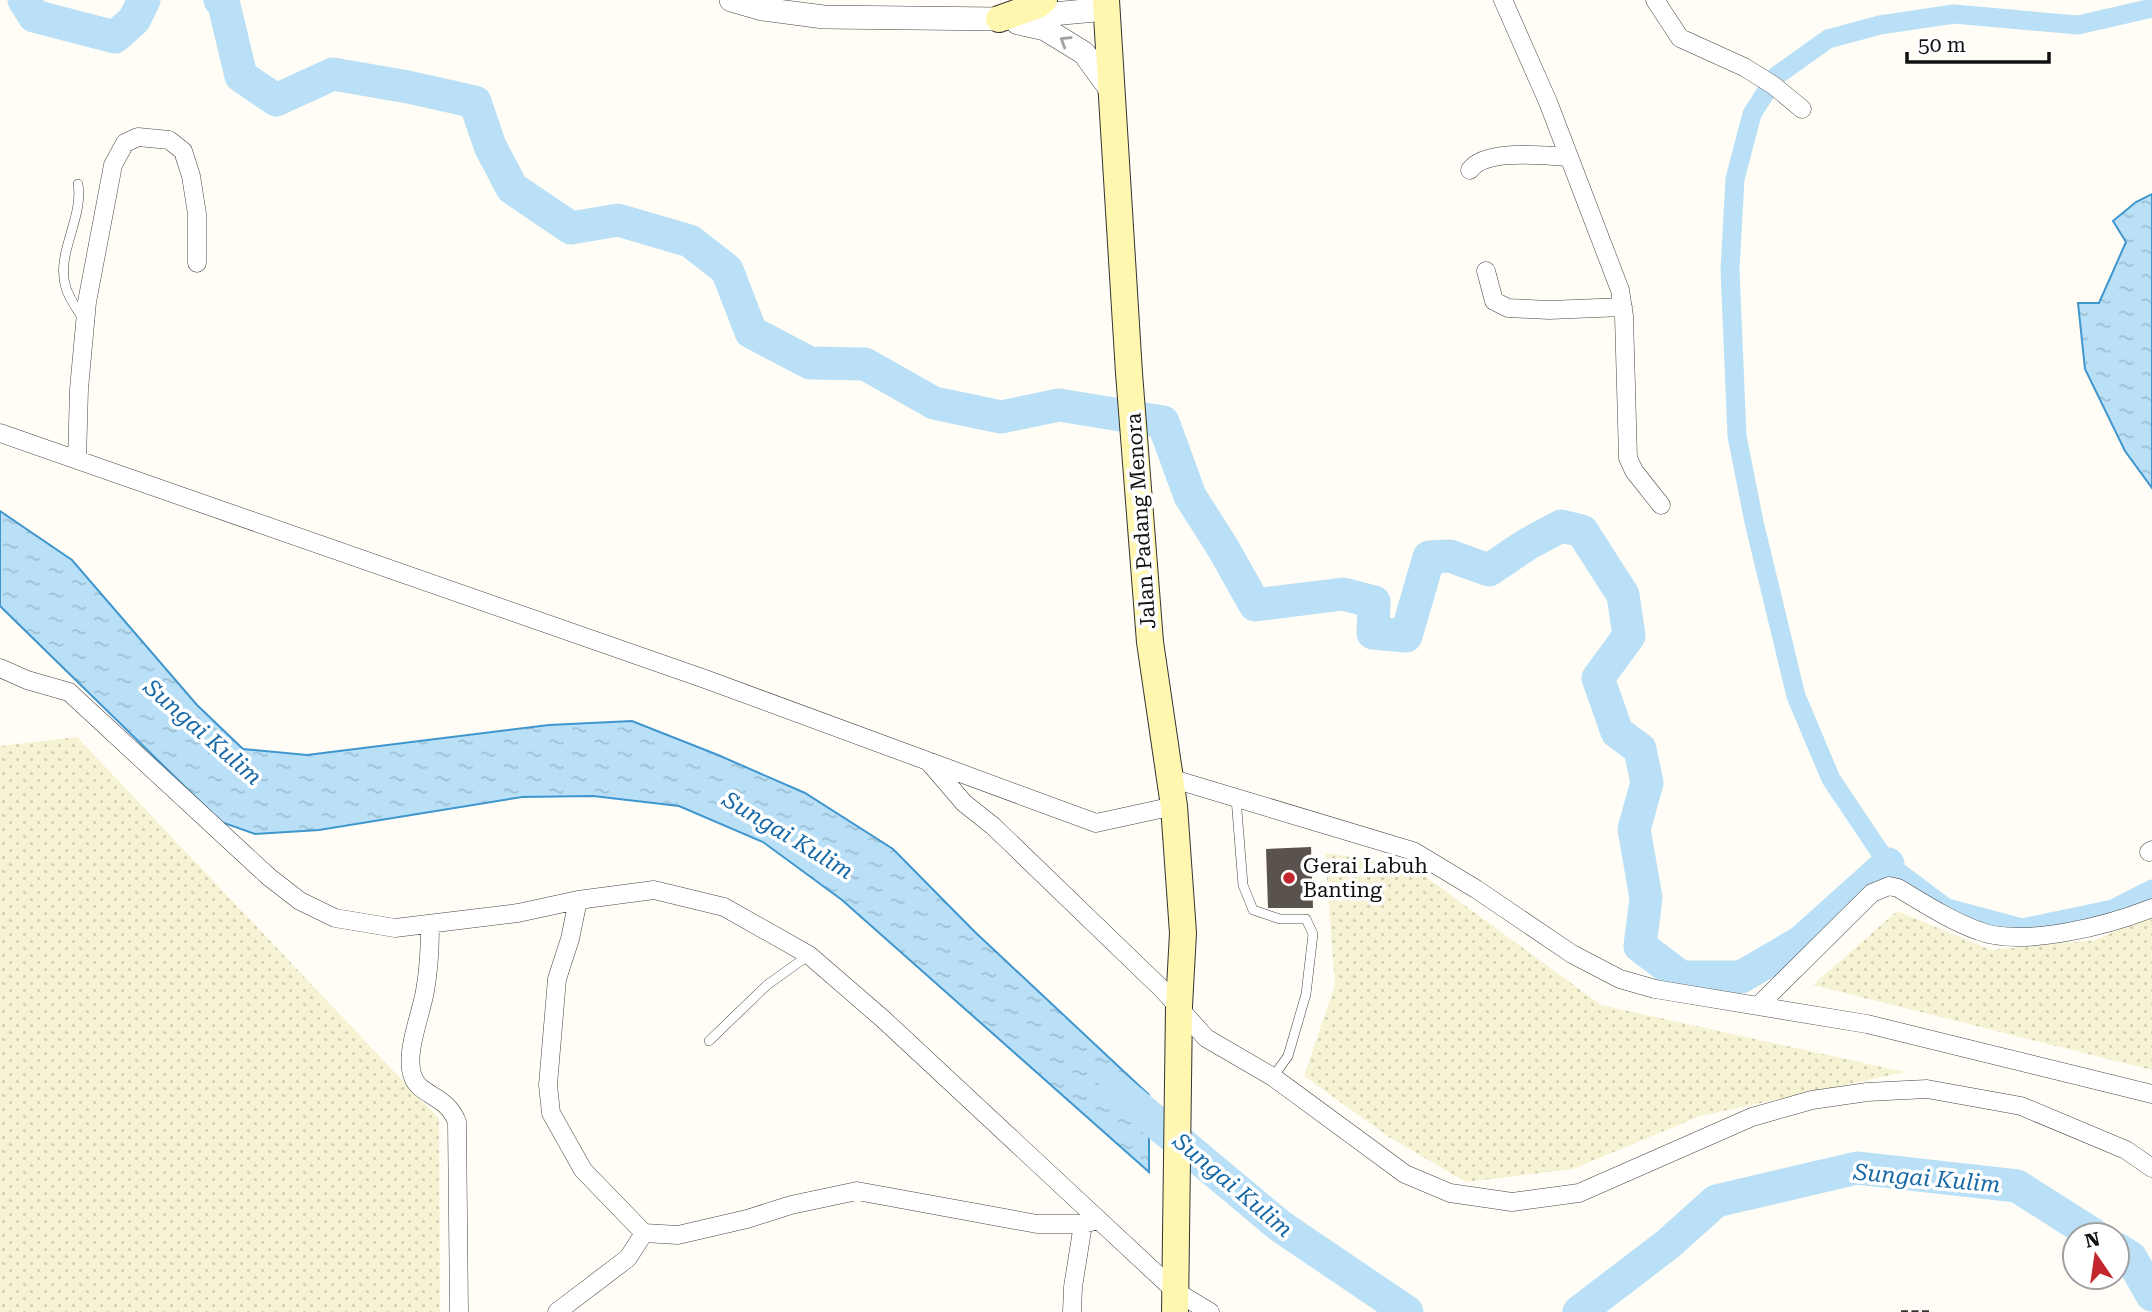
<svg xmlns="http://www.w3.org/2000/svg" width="2152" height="1312" font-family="'Roboto Serif',serif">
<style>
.farmland{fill:url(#farmland-dots)}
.water{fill:url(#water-ripples);stroke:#3f96cf;stroke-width:2}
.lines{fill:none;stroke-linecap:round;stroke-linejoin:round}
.canal{stroke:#b9e0f7;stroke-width:19}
.river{stroke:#b9e0f7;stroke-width:33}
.building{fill:#5a524d}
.service-casing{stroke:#444;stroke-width:10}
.minor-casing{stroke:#444;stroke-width:19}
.tertiary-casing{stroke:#444;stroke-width:24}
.secondary-casing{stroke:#333;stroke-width:28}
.path{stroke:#333;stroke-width:3.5;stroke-dasharray:7 3.5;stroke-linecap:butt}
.service{stroke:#fff;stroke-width:9}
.minor{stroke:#fff;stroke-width:18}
.tertiary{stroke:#fff;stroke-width:23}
.secondary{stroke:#fff6b0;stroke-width:26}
.oneway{stroke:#a0a0a0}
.poi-dot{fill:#c4262e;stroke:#fff;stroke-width:2.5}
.labels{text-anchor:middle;stroke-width:7;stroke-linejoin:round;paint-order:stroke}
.street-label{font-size:21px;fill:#111;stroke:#fff}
.poi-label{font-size:21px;fill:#111;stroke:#fff;text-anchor:start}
.water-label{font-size:23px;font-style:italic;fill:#1768a6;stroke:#fff}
</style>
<defs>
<pattern id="farmland-dots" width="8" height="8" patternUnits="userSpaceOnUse" patternTransform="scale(1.75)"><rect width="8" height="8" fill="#f6f3d4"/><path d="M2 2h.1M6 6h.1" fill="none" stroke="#d2cfb5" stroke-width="1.8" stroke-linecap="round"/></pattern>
<pattern id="water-ripples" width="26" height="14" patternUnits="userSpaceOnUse" patternTransform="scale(1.75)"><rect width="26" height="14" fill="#b9e0f7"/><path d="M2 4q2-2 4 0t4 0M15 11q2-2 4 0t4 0" fill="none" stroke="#9ebfd3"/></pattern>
</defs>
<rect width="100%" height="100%" fill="#fffdf5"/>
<path class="farmland" d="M 77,737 L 439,1119 L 440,1312 L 0,1312 L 0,746 Z
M 1325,853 L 1411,866 L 1601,1005 L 1905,1072 L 1700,1116 L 1573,1169 L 1466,1182 L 1389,1137 L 1304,1076 L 1335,985 Z
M 1897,911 L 1991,950 L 2096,940 L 2152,915 L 2152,1070 L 1813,985 Z"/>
<path class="water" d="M 2152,194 L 2152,488 L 2125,451 L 2085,369 L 2078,303 L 2099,303 L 2126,242 L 2113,221 L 2136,202 Z
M 0,511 L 72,560 L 197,705 L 243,749 L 307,755 L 549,725 L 632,721 L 718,755 L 805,793 L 893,849 L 975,932 L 1149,1095 L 1149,1172 L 842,900 L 763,842 L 679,806 L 593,796 L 522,797 L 319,830 L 255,834 L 221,822 L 0,606 Z"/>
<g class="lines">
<path class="canal" d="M 2152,8 L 2078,25 L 1954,14 L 1880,25 L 1828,39 L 1776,76 L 1752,114 L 1735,179 L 1730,270 L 1737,436 L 1754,522 L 1796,696 L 1831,779 L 1888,864 L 1947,908 L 2022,928 L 2113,909 L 2152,889"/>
<path class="river" d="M 24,0 L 34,16 L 115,37 L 134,20 L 144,0
M 220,0 L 224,5 L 241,76 L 276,100 L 333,74 L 408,87 L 475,102 L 490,146 L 512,188 L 571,228 L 618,220 L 690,241 L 727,270 L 751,332 L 810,363 L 865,364 L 934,403 L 1001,417 L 1059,405 L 1163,422 L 1190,496 L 1223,548 L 1255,605 L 1343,594 L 1374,602 L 1373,633 L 1406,636 L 1429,557 L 1450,556 L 1489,570 L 1526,545 L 1561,526 L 1582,531 L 1623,595 L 1629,636 L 1598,678 L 1617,732 L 1640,749 L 1647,783 L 1634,829 L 1646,898 L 1640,946 L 1681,977 L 1741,977 L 1801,942 L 1888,864
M 1115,1088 L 1280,1226 L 1407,1312
M 2117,1249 L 2131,1258 L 2152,1295
M 1579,1312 L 1668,1244 L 1716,1201 L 1857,1168 L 2017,1186 L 2094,1235"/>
</g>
<path class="building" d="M 1311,847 L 1313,908 L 1268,908 L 1266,849 Z"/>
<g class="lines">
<g class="service-casing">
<path id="service" d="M 78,184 C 84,218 55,254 66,288 C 69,298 77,309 82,317
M 1236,798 L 1243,885 L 1253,910 L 1280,919 L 1306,919 L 1313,934 L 1306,994 L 1288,1056 L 1273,1077
M 709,1041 L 767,985 L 809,955"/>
</g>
<g class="minor-casing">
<path id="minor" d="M 1503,0 L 1548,102 L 1620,290 L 1624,316 L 1628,458 L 1634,471 L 1661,505
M 1655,0 L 1680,38 L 1744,67 L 1773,85 L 1802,109
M 1470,170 C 1485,148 1544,156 1569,157
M 1486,271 L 1494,301 L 1508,308 L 1549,310 L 1623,307
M 0,433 L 705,679 L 1096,823 L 1174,806
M 77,460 L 79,389 L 87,302 L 113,165 L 125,143 L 138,137 L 169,140 L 183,151 L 191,176 L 197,214 L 197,263
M 0,668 L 27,680 L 69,692 L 269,877 L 300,901 L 335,918 L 395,928 L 518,913 L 578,900 L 654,890 L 724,907 L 809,955 L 883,1019 L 1175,1291 L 1210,1312
M 928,761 L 964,803 L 993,826 L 1163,990 L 1206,1038 L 1273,1077 L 1405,1174 L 1450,1193 L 1512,1202 L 1579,1193 L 1752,1117 L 1812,1100 L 1867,1092 L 1927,1089 L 2021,1106 L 2126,1150 L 2152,1168
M 1170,778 L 1413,851 L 1476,889 L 1572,954 L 1620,979 L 1655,989 L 1867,1024 L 2152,1094
M 2149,852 L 2152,850
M 578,900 L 570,939 L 557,979 L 548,1085 L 551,1113 L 583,1170 L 644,1233 L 678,1235 L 747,1219 L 791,1205 L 857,1191 L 1037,1224 L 1083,1224 L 1097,1220
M 430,925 C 430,947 429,969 425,991 C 421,1015 404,1054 413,1077 C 420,1096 447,1095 457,1122 L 459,1312
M 1759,1005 L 1872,893 L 1889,886 L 1898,888 C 1923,903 1951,921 1979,931 C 2023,948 2109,925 2152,908
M 557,1312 L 628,1258 L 644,1233
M 1072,1312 L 1073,1287 L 1083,1224"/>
</g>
<g class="tertiary-casing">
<path id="tertiary" d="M 731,0 L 762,9 L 824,17 L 999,19 L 1106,9
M 1018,23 L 1045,29 L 1084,53 L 1111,90"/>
</g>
<g class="secondary-casing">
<path id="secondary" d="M 1106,0 L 1129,373 L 1150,642 L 1174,806 L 1183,933 L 1179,1006 L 1175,1312
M 999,19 L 1038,5 L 1044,0"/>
</g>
<path class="path" d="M 1901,1312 L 1932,1312"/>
<use href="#service" class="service"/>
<use href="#minor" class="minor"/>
<use href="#tertiary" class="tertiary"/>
<use href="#secondary" class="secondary"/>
</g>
<defs><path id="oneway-chevron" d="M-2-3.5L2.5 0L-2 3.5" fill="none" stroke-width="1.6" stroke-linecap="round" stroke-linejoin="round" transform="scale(1.75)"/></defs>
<use class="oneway" href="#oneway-chevron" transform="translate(1065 41) rotate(-148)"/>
<circle class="poi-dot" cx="1289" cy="878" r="7"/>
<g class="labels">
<g class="street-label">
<text transform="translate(1141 521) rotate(-94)" y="7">Jalan Padang Menora</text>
</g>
<g class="poi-label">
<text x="1303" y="873">Gerai Labuh<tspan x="1303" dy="24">Banting</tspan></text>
</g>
<g class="water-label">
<text transform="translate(203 732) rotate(41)" y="8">Sungai Kulim</text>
<text transform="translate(788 835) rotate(31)" y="8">Sungai Kulim</text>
<text transform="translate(1927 1178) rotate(5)" y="8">Sungai Kulim</text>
<text transform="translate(1233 1185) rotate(40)" y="8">Sungai Kulim</text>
</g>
</g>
<g transform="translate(2096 1256) rotate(347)"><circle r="33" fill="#ffffff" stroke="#a0a0a0" stroke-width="2"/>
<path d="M0-5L12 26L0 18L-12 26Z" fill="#c4262e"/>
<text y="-10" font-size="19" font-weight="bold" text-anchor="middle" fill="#111111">N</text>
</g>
<path d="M1907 52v10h142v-10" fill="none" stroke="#111111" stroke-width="3.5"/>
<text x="1918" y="52" font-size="21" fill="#111111" stroke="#ffffff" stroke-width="5" paint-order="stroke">50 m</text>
</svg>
